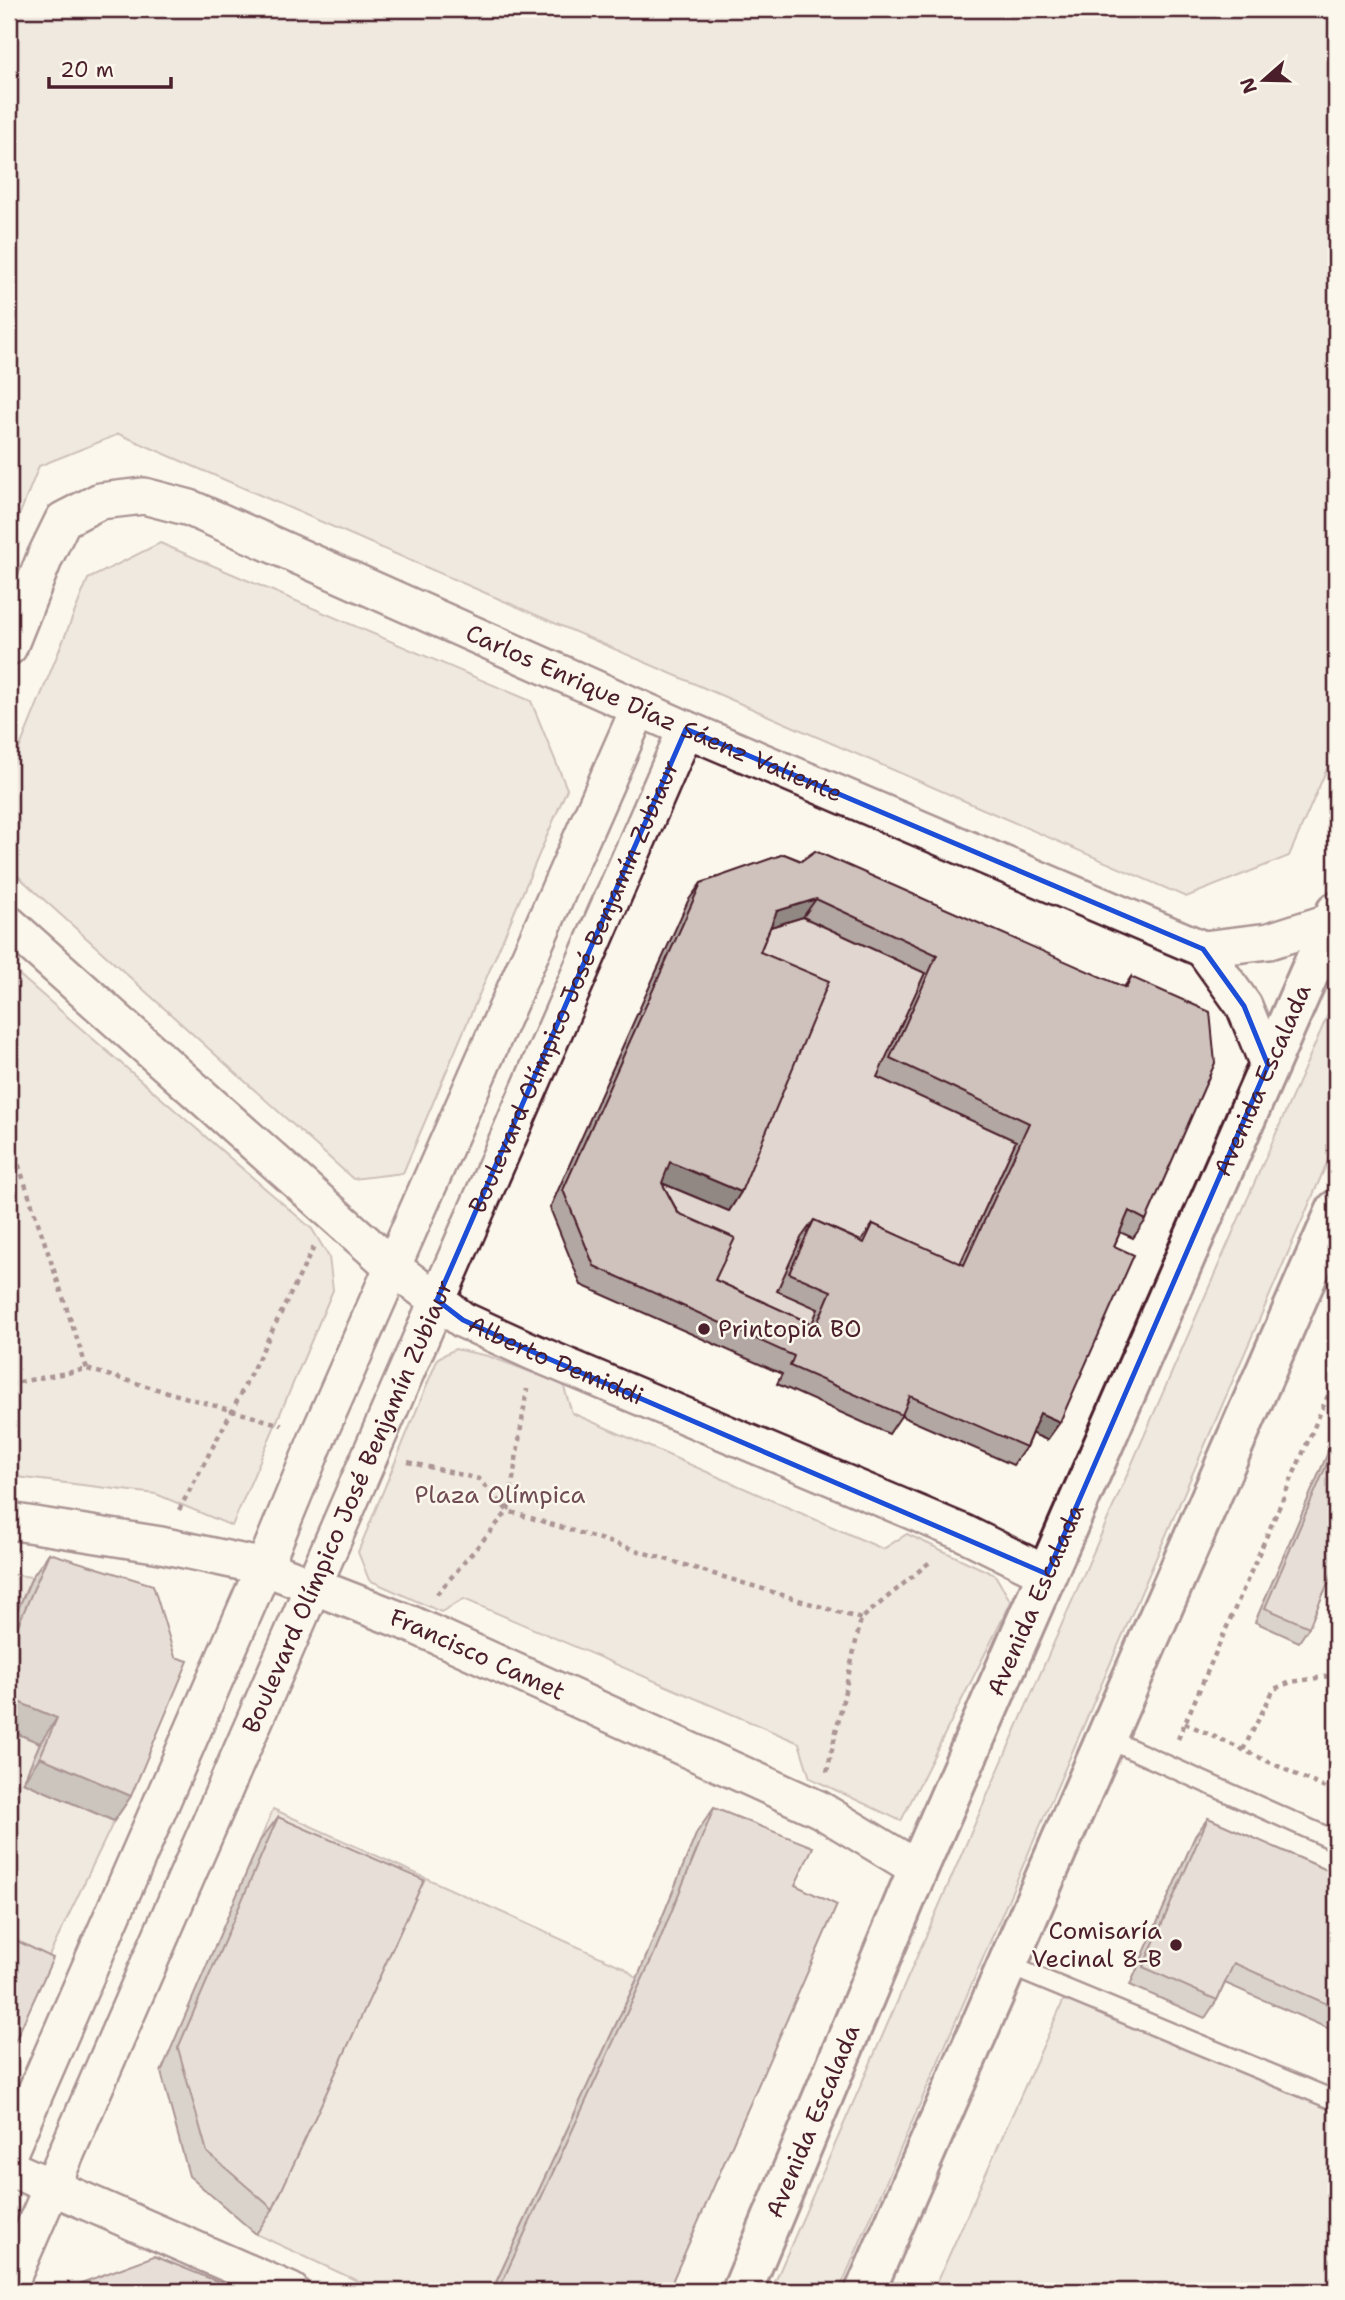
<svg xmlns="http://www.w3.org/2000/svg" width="1345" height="2300" font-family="'Shantell Sans',sans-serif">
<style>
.green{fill:#e2d7d0;stroke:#967b7e;stroke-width:2}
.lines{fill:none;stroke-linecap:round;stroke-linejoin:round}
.lane-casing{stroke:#4a1f2b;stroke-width:23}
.street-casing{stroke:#4a1f2b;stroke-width:40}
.secondary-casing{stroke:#4a1f2b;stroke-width:44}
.path{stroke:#4a1f2b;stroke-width:4.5;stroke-dasharray:5 5;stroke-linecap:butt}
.lane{stroke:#fbf7ec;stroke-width:18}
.street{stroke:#fbf7ec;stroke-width:35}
.secondary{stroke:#fbf7ec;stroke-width:38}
.wall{fill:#b2a7a2;stroke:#4a1f2b;stroke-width:2;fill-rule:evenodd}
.shaded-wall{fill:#918884;stroke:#4a1f2b;stroke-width:2}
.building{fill:#cfc2bc;stroke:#4a1f2b;stroke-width:2;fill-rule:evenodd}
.marked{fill:none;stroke:#1d4ed8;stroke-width:5;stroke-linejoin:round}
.poi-dot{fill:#4a1f2b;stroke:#fbf7ec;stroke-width:2.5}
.labels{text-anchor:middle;stroke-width:5;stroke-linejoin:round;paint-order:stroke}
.street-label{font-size:24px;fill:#4a1f2b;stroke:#fbf7ec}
.poi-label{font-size:24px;fill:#4a1f2b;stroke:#fbf7ec;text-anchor:start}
.park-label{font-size:24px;fill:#704d54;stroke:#fbf7ec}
</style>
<rect width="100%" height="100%" fill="#fbf7ec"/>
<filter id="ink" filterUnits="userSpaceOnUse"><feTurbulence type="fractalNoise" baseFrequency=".0143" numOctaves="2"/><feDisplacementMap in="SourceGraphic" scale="14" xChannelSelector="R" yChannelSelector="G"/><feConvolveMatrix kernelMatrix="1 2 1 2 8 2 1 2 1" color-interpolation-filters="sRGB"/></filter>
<g filter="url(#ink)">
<path class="green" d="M 9,9 L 1336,9 L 1336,748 L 1289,856 L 1186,897 L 119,434 L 39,466 L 9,541 Z
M 160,543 L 531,701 L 567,789 L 403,1173 L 353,1179 L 9,868 L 9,774 L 88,579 Z
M 803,917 L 925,973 L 878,1077 L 1016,1141 L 951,1284 L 818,1309 L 803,1344 L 703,1299 L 665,1231 L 658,1181 L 764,929 Z
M 9,966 L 312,1229 L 329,1257 L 333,1290 L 232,1526 L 156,1494 L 9,1476 Z
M 1336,996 L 1336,1142 L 839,2291 L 771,2291 Z
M 455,1349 L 488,1356 L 563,1384 L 572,1413 L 883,1549 L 907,1534 L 995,1575 L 1011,1602 L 901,1821 L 810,1778 L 799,1743 L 464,1599 L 441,1612 L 369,1580 L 358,1552 L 438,1358 Z
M 9,1574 L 32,1577 L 9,1630 Z
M 9,1730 L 40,1743 L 24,1782 L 114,1821 L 36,1983 L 9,1970 Z
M 273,1809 L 625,1968 L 637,1979 L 492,2291 L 379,2291 L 256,2234 L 406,1905 L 260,1841 Z
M 1065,1997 L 1336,2109 L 1336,2291 L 933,2291 Z"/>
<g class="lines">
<g class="lane-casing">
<path id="lane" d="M 1106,1738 L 1336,1841
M 1008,1965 L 1336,2101"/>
</g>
<g class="street-casing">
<g id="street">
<path id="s1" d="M 9,647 L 45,557 L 63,520 L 100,501 L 144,496 L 190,508 L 686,729 L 1203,949 L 1269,941 L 1332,921"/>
<path id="s2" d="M 9,924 L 394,1268 L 463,1320 L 533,1352 L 964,1533 L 1047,1574"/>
<path d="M 1203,949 L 1244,1006 L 1268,1065"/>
<path id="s3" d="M 9,1521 L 161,1545 L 264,1567 L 411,1624 L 819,1809 L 918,1869"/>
<path d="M 9,2153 L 264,1567 L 318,1436 L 639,708"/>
<path d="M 9,2168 L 291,2291"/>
<path id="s4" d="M 9,2285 L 686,729"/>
</g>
</g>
<g class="secondary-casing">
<g id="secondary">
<path id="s5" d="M 742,2291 L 918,1869 L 1336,912"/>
<path d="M 865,2291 L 1336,1210"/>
</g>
</g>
<path class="path" d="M 9,1136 L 87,1369
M 9,1384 L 87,1369 L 282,1425
M 408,1462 L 479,1479 L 508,1511 L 861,1619
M 179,1510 L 232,1411 L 314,1247
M 437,1594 L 508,1511 L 527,1389
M 1185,1723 L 1336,1793
M 1178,1739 L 1336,1377
M 1243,1750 L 1274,1689 L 1291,1682 L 1336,1675
M 827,1772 L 861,1619 L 931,1561"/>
<use href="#lane" class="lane"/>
<use href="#street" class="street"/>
<use href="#secondary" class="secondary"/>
</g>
<path class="wall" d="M 784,854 L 1124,987 L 1131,977 L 1146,1220 L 1133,1238 L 1120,1232 L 1114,1246 L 1060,1422 L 1047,1440 L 1032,1433 L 1026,1447 L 1013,1465 L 901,1416 L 889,1434 L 777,1384 L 782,1374 L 581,1285 L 550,1208 L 688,901 L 701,883 ZM 803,917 L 925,973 L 877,1077 L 1016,1141 L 960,1264 L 873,1224 L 861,1241 L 814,1220 L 801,1238 L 777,1291 L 818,1309 L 812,1324 L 715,1280 L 662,1183 L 729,1211 L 741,1192 L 760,952 L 770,927 Z
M 1336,1434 L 1336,1564 L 1309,1627 L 1299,1642 L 1255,1622 Z
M 49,1553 L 131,1796 L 114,1821 L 23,1782 L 40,1743 L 9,1730 L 9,1630 L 32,1577 Z
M 714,1808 L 795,1885 L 668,2291 L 492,2291 L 637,1979 L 697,1832 Z
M 278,1817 L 273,2209 L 256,2234 L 189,2176 L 161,2072 L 260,1841 Z
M 1208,1818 L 1336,1874 L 1336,2032 L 1225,1983 L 1217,2000 L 1205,2018 L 1130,1985 L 1195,1836 Z"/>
<path class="shaded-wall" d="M 816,899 L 803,917 L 764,929 L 777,911 Z
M 670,1162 L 741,1192 L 729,1211 L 657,1181 Z
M 1040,1413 L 1060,1422 L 1047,1440 L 1028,1432 Z
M 9,1698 L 57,1718 L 40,1743 L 9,1730 Z
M 40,1757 L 131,1796 L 114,1821 L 23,1782 Z
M 16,2039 L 9,2050 L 9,2042 Z"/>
<path class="building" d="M 815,851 L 1126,988 L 1131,977 L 1210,1012 L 1215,1063 L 1146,1220 L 1129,1211 L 1114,1246 L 1134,1255 L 1060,1422 L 1040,1413 L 1026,1447 L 910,1396 L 902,1415 L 790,1366 L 794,1356 L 594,1266 L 563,1190 L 701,883 L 784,854 L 801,861 ZM 816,899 L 937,955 L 890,1058 L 1029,1123 L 964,1265 L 873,1224 L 864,1243 L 814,1220 L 789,1273 L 831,1291 L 816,1326 L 715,1280 L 735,1238 L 678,1213 L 662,1183 L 670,1162 L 741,1192 L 829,981 L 760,952 L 777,911 Z
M 1336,1443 L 1336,1564 L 1309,1627 L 1265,1608 Z
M 49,1553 L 153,1585 L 175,1657 L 188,1661 L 131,1796 L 40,1757 L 57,1718 L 9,1698 L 9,1646 Z
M 714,1808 L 813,1847 L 795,1885 L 837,1905 L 668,2291 L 498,2291 L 654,1954 Z
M 278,1817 L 424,1880 L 273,2209 L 207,2152 L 178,2048 Z
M 1208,1818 L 1336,1874 L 1336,2008 L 1234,1963 L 1217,2000 L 1143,1967 Z
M 9,1937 L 53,1958 L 16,2039 L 9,2042 Z
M 154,2256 L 226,2285 L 223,2291 L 77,2291 L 81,2283 Z"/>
</g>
<path d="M0 0H1345V2300H0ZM 686,729 L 1203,949 L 1244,1006 L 1268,1065 L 1047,1574 L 533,1352 L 463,1320 L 437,1300 Z" fill="#fbf7ec" fill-opacity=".55" fill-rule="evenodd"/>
<path class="marked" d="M 686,729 L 1203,949 L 1244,1006 L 1268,1065 L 1047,1574 L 533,1352 L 463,1320 L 437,1300 Z"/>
<g class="poi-dot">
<circle cx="704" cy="1329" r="7"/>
<circle cx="1176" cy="1945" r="7"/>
</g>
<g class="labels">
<g class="street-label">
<text dy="8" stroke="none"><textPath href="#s1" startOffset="779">Carlos Enrique Díaz Sáenz Valiente</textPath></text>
<text dy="8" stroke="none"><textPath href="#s4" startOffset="1416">Boulevard Olímpico José Benjamín Zubiaur</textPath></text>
<text dy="8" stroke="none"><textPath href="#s5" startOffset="1318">Avenida Escalada</textPath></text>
<text dy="8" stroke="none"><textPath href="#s2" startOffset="704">Alberto Demiddi</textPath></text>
<text dy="8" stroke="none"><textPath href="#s4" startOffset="849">Boulevard Olímpico José Benjamín Zubiaur</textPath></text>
<text dy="8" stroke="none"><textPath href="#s5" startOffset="751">Avenida Escalada</textPath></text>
<text dy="8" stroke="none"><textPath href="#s3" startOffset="490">Francisco Camet</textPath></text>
<text dy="8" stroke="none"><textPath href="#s5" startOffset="184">Avenida Escalada</textPath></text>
</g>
<g class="poi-label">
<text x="718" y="1337">Printopia BO</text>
<text x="1162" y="1939" text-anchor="end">Comisaría<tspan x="1162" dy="28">Vecinal 8-B</tspan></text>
</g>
<g class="park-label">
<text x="500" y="1503">Plaza Olímpica</text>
</g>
</g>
<rect width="1345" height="2300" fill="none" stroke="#fbf7ec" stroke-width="35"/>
<rect x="18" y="18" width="1310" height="2265" fill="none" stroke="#4a1f2b" stroke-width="2.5" filter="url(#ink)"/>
<g transform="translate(1264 80) rotate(250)" stroke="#fbf7ec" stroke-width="5" paint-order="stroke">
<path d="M0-5L12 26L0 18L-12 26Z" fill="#4a1f2b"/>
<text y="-10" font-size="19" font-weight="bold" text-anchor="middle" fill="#4a1f2b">N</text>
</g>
<path d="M49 77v10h122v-10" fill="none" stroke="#4a1f2b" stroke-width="3.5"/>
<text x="60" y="77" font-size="21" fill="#4a1f2b" stroke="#fbf7ec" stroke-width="5" paint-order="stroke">20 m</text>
</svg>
